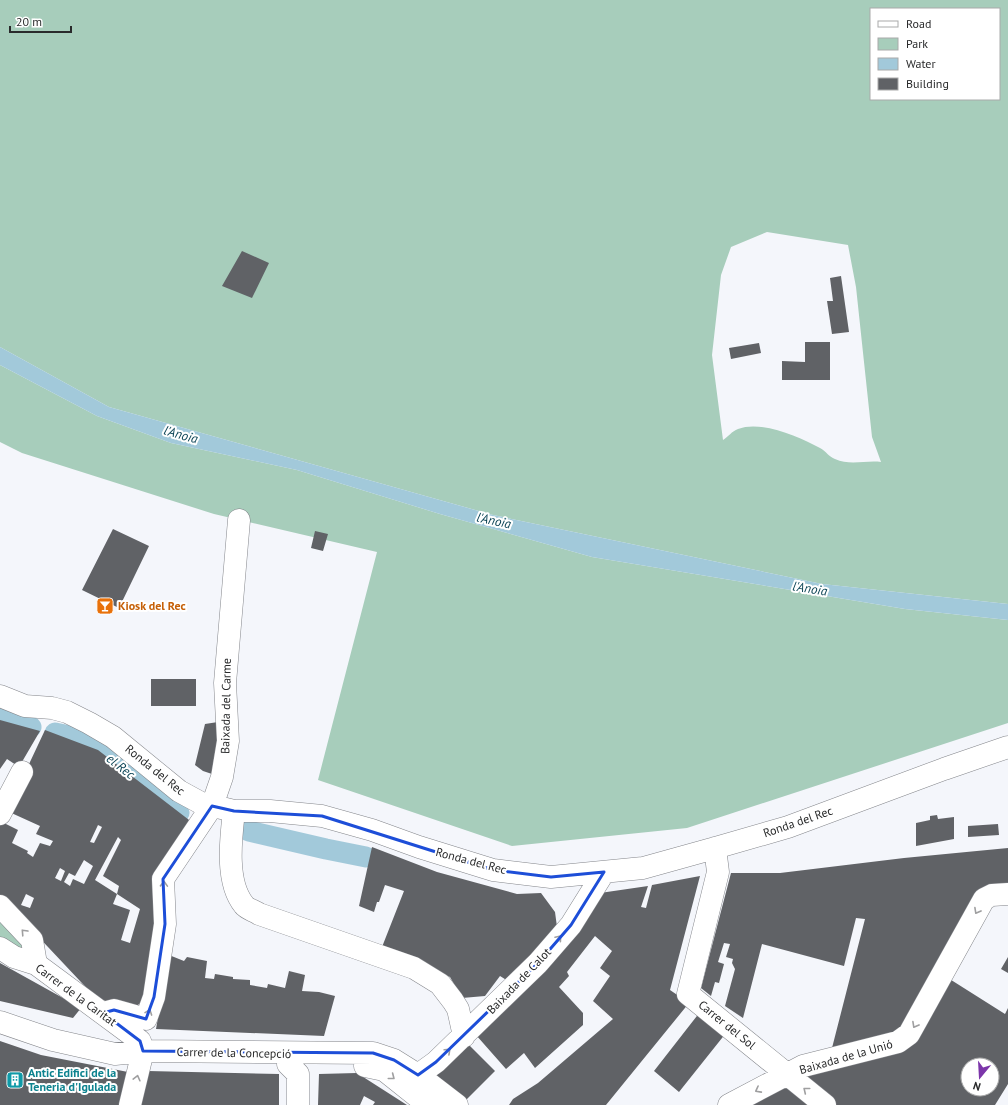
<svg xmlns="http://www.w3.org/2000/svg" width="1008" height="1105" font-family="'PT Sans',sans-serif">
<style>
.green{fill:#a7cdbb;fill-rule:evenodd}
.water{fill:#a2c9da}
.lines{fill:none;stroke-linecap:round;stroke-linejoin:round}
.canal{stroke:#a2c9da;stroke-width:21}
.building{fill:#606266;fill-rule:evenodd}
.minor-casing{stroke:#84868b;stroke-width:23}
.minor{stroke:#fff;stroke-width:22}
.oneway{stroke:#9f9fa0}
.marked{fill:none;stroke:#1d4ed8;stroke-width:3;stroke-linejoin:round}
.labels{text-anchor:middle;stroke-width:4;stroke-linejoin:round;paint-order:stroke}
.food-label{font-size:12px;font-weight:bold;fill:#c56008;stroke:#fff;text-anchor:start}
.street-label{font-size:12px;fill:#292a2b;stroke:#fff}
.culture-label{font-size:12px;font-weight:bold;fill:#0d838f;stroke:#fff;text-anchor:start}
.water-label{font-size:13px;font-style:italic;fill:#053f51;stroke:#fff}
</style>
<rect width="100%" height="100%" fill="#f4f6fb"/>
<path class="green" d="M 0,0 L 1008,0 L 1008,604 L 822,584 L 493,515 L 109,407 L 0,347 ZM 871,9 L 999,9 L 999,99 L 871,99 ZM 767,232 L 848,245 L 856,287 L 872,437 L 881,462 C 866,460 850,466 835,459 C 829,457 826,451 820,448 C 799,437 761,420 738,429 C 732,431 728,437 723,440 L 712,355 L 721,275 L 731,247 Z
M 0,365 L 97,416 L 171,443 L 297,470 L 440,514 L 592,557 L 905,609 L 1008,620 L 1008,723 L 687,828 L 512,846 L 318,780 L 377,552 L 214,514 L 22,453 L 0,442 Z
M 0,906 L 36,964 L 0,948 Z"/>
<path class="water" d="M 0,347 L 109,407 L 493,515 L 822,584 L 1008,604 L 1008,620 L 905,609 L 592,557 L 440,514 L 297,470 L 171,443 L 97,416 L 0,365 Z"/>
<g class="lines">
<path class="canal" d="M 0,717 L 31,727
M 55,733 L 69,736 L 99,749 L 179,813
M 249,831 L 326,849 L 366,857"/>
</g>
<path class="building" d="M 242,251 L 269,263 L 252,298 L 222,286 Z
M 841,276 L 849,332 L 832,334 L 827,301 L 833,301 L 830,278 Z
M 805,342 L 830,342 L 830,380 L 782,380 L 782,361 L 805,362 Z
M 759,343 L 761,353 L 731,359 L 729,348 Z
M 113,529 L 149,546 L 119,608 L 82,590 Z
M 315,531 L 328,534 L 323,551 L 311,548 Z
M 151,679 L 196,679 L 196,706 L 151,706 Z
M 0,720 L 40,731 L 19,767 L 7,759 L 0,769 Z
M 218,722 L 218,776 L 203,771 L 195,765 L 205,724 Z
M 45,730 L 98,750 L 193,823 L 174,851 L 148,998 L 132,1009 L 96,998 L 0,896 L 0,826 L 2,822 L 18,830 L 12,843 L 28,851 L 27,853 L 33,857 L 40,843 L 50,846 L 53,841 L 36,834 L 40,826 L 7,811 ZM 98,825 L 102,827 L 94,843 L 90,842 ZM 118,837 L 121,840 L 103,876 L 119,886 L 117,894 L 140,909 L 130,943 L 121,940 L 130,910 L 113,904 L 117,894 L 95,880 ZM 84,860 L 93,866 L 84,884 L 73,879 L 70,886 L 64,882 L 69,873 L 75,876 ZM 60,868 L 65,871 L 61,881 L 55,878 ZM 26,894 L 34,898 L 30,908 L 21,905 Z
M 937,815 L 938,819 L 954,817 L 954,839 L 916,846 L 916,823 L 930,820 L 930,816 Z
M 998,824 L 999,835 L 968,837 L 968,826 Z
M 372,847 L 437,872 L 517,894 L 541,893 L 555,912 L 557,927 L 511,983 L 500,976 L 485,996 L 462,998 L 450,977 L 382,947 L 404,891 L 385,885 L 379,902 L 377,902 L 374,912 L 359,906 Z
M 1008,848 L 1008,883 L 982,888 L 904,1033 L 832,1048 L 865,919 L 856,918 L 844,966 L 762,944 L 743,1018 L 725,1006 L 735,969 L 732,963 L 733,959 L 726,957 L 730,944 L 724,943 L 718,962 L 724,964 L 719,983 L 715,982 L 711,996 L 701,988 L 731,873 L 780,873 L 904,858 Z
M 700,876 L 670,990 L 689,1003 L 606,1105 L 509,1105 L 513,1099 L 538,1083 L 613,1019 L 593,1001 L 610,976 L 600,968 L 612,951 L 595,936 L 567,972 L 569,976 L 559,987 L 583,1013 L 583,1025 L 535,1068 L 524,1053 L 506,1069 L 476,1035 L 600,893 L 648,886 L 641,907 L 646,908 L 652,885 Z
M 169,955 L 184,961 L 187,957 L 207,961 L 205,978 L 214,979 L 215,974 L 233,977 L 233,979 L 250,980 L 250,985 L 267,988 L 268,984 L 285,988 L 289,971 L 305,975 L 302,991 L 319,992 L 335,996 L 324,1036 L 156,1029 Z
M 1008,957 L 1008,973 L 1001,969 Z
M 0,963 L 81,1008 L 73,1018 L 0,1001 Z
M 948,978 L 1005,1014 L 1008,1008 L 1008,1084 L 995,1105 L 836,1105 L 800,1078 L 887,1049 ZM 968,1065 L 992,1065 L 992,1089 L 968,1089 Z
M 700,1012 L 726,1033 L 679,1092 L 654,1071 Z
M 0,1041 L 41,1055 L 128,1072 L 121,1105 L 0,1105 Z
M 466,1042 L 495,1071 L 463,1103 L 434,1074 Z
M 148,1071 L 279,1074 L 279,1105 L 140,1105 Z
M 357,1073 L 407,1105 L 373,1105 L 375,1102 L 364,1096 L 360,1105 L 318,1105 L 319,1074 Z
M 785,1086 L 809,1105 L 745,1105 Z"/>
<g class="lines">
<g class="minor-casing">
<path id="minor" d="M 0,696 L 25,706 L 52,708 L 67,712 L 89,723 L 113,737 L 179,791 L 201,803 L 234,811 L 270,811 L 322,816 L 372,830 L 419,847 L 493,870 L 551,877 L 643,868 L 715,848 L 788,827 L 944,769 L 1008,747
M 234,811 C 231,837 225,882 244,905 C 247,909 255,911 259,914 L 414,968 L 440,984 L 453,1001 L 458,1009 L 464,1036
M 0,814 L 22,772
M 715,848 L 718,872 L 688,994 L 825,1105
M 0,906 L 32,940 L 36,964
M 0,948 L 14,957 L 36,964 L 140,1041 L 143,1051 L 130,1105
M 103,1013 L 114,1010 L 146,1019 L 154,997 L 165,924 L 163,879 L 212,806 L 222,777 L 228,741 L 225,683 L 239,520
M 0,1022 L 53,1040 L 115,1054 L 143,1051 L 373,1053 L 394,1060 L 418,1075 L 457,1105
M 288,1054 L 288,1064 L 298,1074 L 298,1105
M 365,1066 L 384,1070 L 428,1105
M 418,1075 L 436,1062 L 538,963 L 571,925 L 604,872
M 729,1105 L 803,1066 L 898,1042 L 909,1034 L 984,899 L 992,895 L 1008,894"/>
</g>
<use href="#minor" class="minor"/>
</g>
<defs><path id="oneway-chevron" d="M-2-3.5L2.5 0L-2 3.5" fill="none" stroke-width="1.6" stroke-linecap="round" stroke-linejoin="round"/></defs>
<g class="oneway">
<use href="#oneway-chevron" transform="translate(164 884) rotate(-88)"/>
<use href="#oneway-chevron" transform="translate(977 911) rotate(119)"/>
<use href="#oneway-chevron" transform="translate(24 932) rotate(-133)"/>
<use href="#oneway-chevron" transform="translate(559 938) rotate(-50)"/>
<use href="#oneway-chevron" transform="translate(149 1012) rotate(-70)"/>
<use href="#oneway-chevron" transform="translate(915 1025) rotate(119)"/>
<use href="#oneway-chevron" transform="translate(448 1051) rotate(-43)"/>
<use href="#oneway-chevron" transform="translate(392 1077) rotate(38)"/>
<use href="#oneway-chevron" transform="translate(137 1078) rotate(-76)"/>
<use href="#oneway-chevron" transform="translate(758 1090) rotate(152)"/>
<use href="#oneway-chevron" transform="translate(806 1090) rotate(-141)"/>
</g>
<path class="marked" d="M 212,806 L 234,811 L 322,816 L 493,870 L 551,877 L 604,872 L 571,925 L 538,963 L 436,1062 L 418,1075 L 394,1060 L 373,1053 L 143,1051 L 140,1041 L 103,1013 L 114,1010 L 146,1019 L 154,997 L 165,924 L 163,879 Z"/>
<defs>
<g id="bar-square" transform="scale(0.9)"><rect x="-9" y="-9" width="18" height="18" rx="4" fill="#e8710a" stroke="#fff"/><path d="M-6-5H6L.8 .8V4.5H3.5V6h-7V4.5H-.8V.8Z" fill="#fff"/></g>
<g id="building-square" transform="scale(0.9)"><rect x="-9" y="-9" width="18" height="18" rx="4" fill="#0f9aa8" stroke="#fff"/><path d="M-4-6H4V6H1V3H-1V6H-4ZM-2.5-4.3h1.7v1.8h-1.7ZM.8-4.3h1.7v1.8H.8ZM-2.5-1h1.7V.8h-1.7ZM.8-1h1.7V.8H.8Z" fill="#fff"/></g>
</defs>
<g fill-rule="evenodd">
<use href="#bar-square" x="105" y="606"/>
<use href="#building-square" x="15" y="1080"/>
</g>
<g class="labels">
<g class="food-label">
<text x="118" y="610">Kiosk del Rec</text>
</g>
<g class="street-label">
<text transform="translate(226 706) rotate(-89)" y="4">Baixada del Carme</text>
<text transform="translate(155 770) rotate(39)" y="4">Ronda del Rec</text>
<text transform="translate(798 822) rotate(-19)" y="4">Ronda del Rec</text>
<text transform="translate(471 861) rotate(15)" y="4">Ronda del Rec</text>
<text transform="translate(519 981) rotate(-46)" y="4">Baixada de Calot</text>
<text transform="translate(76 995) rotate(36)" y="4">Carrer de la Caritat</text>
<text transform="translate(727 1025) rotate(39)" y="4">Carrer del Sol</text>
<text transform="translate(234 1053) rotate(1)" y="4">Carrer de la Concepció</text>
<text transform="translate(846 1057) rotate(-16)" y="4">Baixada de la Unió</text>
</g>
<g class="culture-label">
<text x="28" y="1077">Antic Edifici de la<tspan x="28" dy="14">Teneria d'Igulada</tspan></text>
</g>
<g class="water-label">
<text transform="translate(181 434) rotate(16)" y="5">l'Anoia</text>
<text transform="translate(494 520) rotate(12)" y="5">l'Anoia</text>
<text transform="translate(810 588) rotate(9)" y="5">l'Anoia</text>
<text transform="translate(121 766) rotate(38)" y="5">el Rec</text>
</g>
</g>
<rect x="870" y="8" width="130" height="92" fill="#ffffff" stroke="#a9aaaa"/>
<rect x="878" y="21" width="20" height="6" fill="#ffffff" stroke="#a9aaaa"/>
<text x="906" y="28" font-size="12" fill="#292a2b">Road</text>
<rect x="878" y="38" width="20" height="12" fill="#a7cdbb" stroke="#a9aaaa"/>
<text x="906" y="48" font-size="12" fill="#292a2b">Park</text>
<rect x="878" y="58" width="20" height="12" fill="#a2c9da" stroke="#a9aaaa"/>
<text x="906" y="68" font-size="12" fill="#292a2b">Water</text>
<rect x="878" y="78" width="20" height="12" fill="#606266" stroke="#a9aaaa"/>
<text x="906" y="88" font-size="12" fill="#292a2b">Building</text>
<g transform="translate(980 1077) rotate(198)"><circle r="19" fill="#ffffff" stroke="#a9aaaa"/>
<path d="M0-3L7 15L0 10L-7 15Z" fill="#7c36aa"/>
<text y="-6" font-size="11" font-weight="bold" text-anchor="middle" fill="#292a2b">N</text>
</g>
<path d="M10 26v6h61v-6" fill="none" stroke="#292a2b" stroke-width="2"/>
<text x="16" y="26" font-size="12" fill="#292a2b" stroke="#ffffff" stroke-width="3" paint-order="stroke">20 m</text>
</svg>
